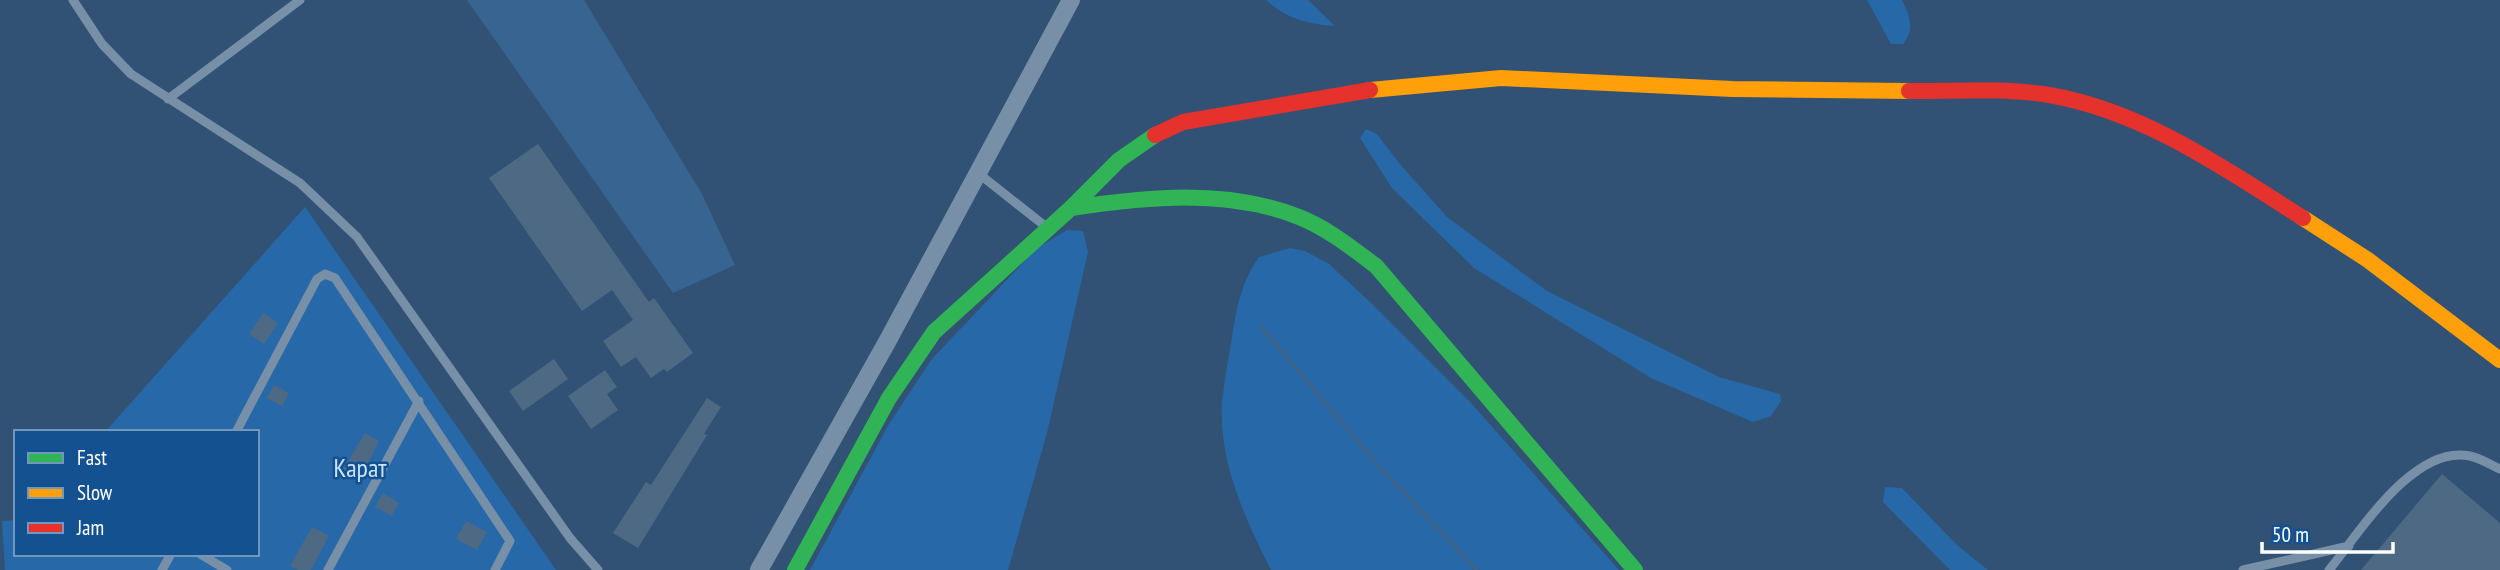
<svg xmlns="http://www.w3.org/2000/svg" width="2500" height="570" font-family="'PT Sans Narrow',sans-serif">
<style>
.green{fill:#2768a8}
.water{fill:#386492}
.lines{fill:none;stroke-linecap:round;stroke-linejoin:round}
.stream{stroke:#386492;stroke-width:5}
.building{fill:#4e6984}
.lane{stroke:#7890a7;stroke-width:9}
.street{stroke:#7890a7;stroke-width:18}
.fast{stroke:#30b455;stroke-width:16}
.slow{stroke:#ff9f0a;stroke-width:16}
.jam{stroke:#e5322d;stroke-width:16}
.labels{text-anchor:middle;stroke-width:5;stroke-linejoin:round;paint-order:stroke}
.park-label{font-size:26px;fill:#c8e2fc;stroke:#145191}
</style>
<rect width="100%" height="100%" fill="#315274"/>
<path class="green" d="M 1266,0 L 1308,0 L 1335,26 C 1308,24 1287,19 1266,0 Z
M 1867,0 L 1902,0 C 1910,16 1915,29 1903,44 L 1891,44 Z
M 1366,129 L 1377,134 L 1399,163 L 1447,217 L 1547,291 L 1719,377 L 1780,394 L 1781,401 L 1771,416 L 1753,422 L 1651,378 L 1474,268 L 1392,188 L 1360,138 Z
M 305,207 L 556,570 L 5,570 L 2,521 L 16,520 L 16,554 L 257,554 L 257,432 L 105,432 Z
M 1067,230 L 1083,231 L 1088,252 L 1047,433 L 1008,570 L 810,570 L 889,424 L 932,359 L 1036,249 Z
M 1290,248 L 1305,251 L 1329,264 L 1370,302 L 1471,403 L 1619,570 L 1271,570 C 1245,519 1218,460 1222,402 C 1224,382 1228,362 1231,343 C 1236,312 1240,283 1259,257 Z
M 1885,487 L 1902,488 L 1957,545 L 1988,570 L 1950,570 L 1883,502 Z"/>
<path class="water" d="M 467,0 L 584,0 L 702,194 L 735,265 L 673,293 Z"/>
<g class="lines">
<path class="stream" d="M 1262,328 L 1377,464 L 1477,570"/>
</g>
<path class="building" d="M 538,144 L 649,302 L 654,298 L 693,353 L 667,372 L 664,369 L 651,378 L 636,357 L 621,367 L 603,341 L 633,320 L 612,290 L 582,311 L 489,178 Z
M 263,313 L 278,323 L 264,344 L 249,334 Z
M 554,359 L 568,379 L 523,411 L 509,391 Z
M 605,370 L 617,387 L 607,394 L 618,410 L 591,429 L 568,396 Z
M 274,385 L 289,393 L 282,406 L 267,398 Z
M 707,398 L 721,407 L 704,434 L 707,435 L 638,548 L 613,533 L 646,482 L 651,485 Z
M 365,433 L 379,441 L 360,481 L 342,471 Z
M 2442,474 L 2500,523 L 2500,570 L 2361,570 Z
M 383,493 L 399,503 L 392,516 L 375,507 Z
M 466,521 L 487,532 L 477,550 L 456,539 Z
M 312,527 L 329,536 L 311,570 L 298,570 L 290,566 Z"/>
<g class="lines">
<path class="lane" d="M 73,0 L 102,44 L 131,74 L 300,183 L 357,237 L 570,538 L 598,570
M 168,99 L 300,0
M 978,173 L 1045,226
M 236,432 L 317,279 L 325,274 L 335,278 L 510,541 L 495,570
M 200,554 L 227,570
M 162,570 L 171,554
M 328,570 L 419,401
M 2243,570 L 2349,546
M 2329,570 C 2360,532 2414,444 2470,456 C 2480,458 2491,465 2500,469"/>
<path class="street" d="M 759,570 L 887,342 L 1071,0"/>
<path class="fast" d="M 1071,208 C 1146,197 1226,188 1299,217 C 1327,228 1352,248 1376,266 L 1635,570
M 795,570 L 889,398 L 934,332 L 1071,208 L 1119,160 L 1155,135"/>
<path class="slow" d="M 1370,90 L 1501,78 L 1732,89 L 1909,91
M 2303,218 L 2368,260 L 2500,360"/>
<path class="jam" d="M 1909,91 C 1953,91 2006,88 2049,95 C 2143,111 2224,168 2303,218
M 1155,135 L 1183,122 L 1370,90"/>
</g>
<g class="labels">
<g class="park-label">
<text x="360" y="477">Карат</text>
</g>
</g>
<rect x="14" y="430" width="245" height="126" fill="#145191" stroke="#7297bd" stroke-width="2"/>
<rect x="28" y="453" width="35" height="10" fill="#30b455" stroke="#7297bd" stroke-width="2"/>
<text x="77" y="465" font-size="21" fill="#ffffff">Fast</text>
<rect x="28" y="488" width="35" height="10" fill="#ff9f0a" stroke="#7297bd" stroke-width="2"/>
<text x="77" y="500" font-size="21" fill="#ffffff">Slow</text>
<rect x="28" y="523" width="35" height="10" fill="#e5322d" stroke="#7297bd" stroke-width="2"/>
<text x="77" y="535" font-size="21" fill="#ffffff">Jam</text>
<path d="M2262 542v10h131v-10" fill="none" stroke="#ffffff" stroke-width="3.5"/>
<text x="2272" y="542" font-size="21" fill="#ffffff" stroke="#145191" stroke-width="5" paint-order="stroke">50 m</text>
</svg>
